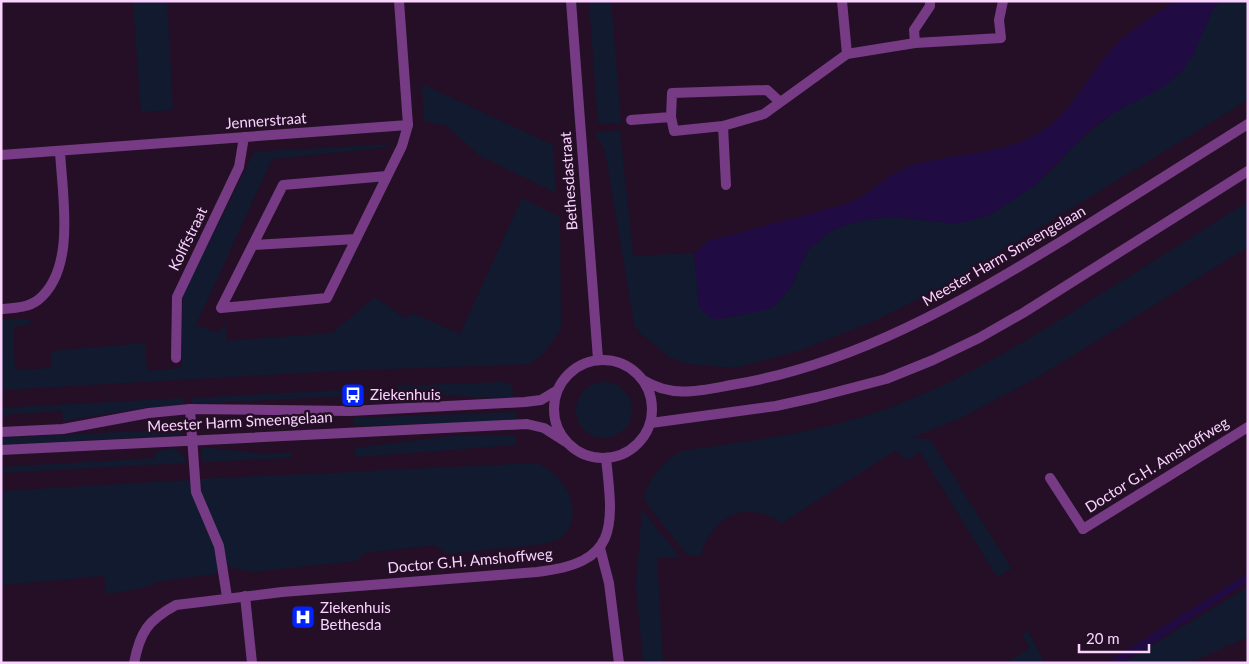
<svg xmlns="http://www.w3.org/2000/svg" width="1249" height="664" font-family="Lato,sans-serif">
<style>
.green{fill:#121a30}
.water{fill:#210b43}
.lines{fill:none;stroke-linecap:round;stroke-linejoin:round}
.service{stroke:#763b84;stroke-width:10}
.minor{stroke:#763b84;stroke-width:10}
.tertiary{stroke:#763b84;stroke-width:10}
.labels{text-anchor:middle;stroke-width:5;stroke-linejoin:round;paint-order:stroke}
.street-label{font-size:15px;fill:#fad4ff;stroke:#240f26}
.poi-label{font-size:15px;fill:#fad4ff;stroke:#240f26;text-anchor:start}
</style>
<rect width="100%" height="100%" fill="#240f26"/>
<path class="green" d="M 133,1 L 167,1 L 173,110 L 141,112 Z
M 589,1 L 611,1 L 621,123 L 598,124 Z
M 1221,1 L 1248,1 L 1248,100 L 943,287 L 874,321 L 801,350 L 735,368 L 688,364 L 669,357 L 640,333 L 634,324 L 605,151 L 595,133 L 620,130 L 633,256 L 694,253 L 699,307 L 720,319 L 765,310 L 776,305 L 791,287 L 808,250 L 828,233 L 848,224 L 871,219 L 895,217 L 957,224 L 990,215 L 1033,187 L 1056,166 L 1072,147 L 1112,114 L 1206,25 L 1213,9 Z
M 422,84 L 553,145 L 556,193 L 480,156 L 447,126 L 424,121 Z
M 391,144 L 381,148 L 272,159 L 196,325 L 219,333 L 225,321 L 227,341 L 332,333 L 375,297 L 406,319 L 412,313 L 460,334 L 522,198 L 560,217 L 561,329 L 545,352 L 530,364 L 336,371 L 1,390 L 1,320 L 30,319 L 31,324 L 13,327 L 15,370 L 52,368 L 52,351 L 145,343 L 147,371 L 181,368 L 183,295 L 254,152 Z
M 1248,202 L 1248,247 L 1038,377 L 961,418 L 910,438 L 930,439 L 1012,569 L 997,577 L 920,452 L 906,460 L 896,450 L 782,523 C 746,499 713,515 701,555 L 688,556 L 644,500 C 647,479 664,462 681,451 C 752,441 824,432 892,407 C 963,380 1027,341 1091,300 C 1143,268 1196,234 1248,202 Z
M576 410a28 28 0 1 1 56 0a28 28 0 1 1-56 0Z
M 504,382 L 512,385 L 513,397 C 474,399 436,392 398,394 L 397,386 Z
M 345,390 L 345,396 L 192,404 L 191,398 Z
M 184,398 L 184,405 L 144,408 L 63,421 L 62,411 L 1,415 L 1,408 Z
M 515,412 L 516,421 L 354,426 L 353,418 Z
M 179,429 L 182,435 L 1,445 L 1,438 Z
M 516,435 L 516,445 L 356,457 L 355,448 L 451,436 Z
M 204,447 L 263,454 L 292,452 L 291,458 L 202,462 L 201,450 Z
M 174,448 L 181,452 L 187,463 L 1,473 L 1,467 L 156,458 L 156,451 Z
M 535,463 C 562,470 587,512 563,536 C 558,540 550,542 545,544 L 447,554 L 435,545 L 364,553 L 356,561 L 251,572 L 227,566 L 199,491 L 199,479 Z
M 191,480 L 218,557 L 217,574 L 161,581 L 139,589 L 106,594 L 104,576 L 1,585 L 1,491 Z
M 642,510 L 680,557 L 657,558 L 663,663 L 643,663 L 636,585 Z
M 1248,587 L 1248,637 L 1189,663 L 1123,663 Z
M 1028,631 L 1045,663 L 1007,663 L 1030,648 L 1022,634 Z"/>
<path class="water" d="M 1176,1 L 1221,1 L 1213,9 L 1193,56 L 1182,71 L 1165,86 L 1112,114 L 1092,128 L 1033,187 L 990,215 L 957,224 L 895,217 L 871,219 L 848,224 L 828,233 L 808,250 L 791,287 L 776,305 L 765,310 L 720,319 L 710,318 L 699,307 L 694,253 L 708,241 L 846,204 C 869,196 884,176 908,167 C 952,151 1007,157 1046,128 C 1074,108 1087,77 1109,52 C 1128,30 1152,16 1176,1 Z
M 1248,573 L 1248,582 L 1122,663 L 1106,663 Z"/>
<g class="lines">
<path class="service" d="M 387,176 L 283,185 L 221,308 L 327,298 L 402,146 L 408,125
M 253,245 L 356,239
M 190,409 L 196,492 L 219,546 L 227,597
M 1050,478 L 1083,529
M 600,548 L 609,583 L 619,663"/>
<path class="minor" d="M 842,1 L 847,54
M 915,43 L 914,30 L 930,6 L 930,1
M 671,117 L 672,93 L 767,90 L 780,102
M 631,120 L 671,117 L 674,131 L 723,126 L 764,114 L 847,54 L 915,43 L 1001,38 L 999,20 L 1003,1
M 723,126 L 726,185
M 1,155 L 408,125 L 399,1
M 1,309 C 13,308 28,308 38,300 C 77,269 62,194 60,151
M 176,358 L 177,297 L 239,167 L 244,137
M 1083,529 L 1248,427
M 245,596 L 252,663
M 134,663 C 140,632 148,620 176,605 L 282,592 L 537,572 C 618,563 614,529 606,458"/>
<path class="tertiary" d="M 571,1 L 598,359
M554 409a49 49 0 1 1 98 0a49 49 0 1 1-98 0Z
M 643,380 C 672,398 699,391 731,385 C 854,365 960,303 1065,239 C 1126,201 1187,162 1248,124
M 651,423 L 776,406 L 817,397 L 886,379 L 933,360 L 979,338 L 1023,313 L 1248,171
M 1,432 L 63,429 L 149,413 L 190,409 L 350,411 L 525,402 L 541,400 L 556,391
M 1,450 L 527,424 L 544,428 L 566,442"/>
</g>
<defs>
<g id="bus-square" transform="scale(1.25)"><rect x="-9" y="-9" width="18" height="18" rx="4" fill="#0223fc" stroke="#240f26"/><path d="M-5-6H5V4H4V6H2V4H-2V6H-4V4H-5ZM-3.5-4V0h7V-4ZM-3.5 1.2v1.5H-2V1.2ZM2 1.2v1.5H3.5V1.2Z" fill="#fff"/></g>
<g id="hospital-square" transform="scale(1.25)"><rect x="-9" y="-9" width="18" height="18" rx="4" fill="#0223fc" stroke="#240f26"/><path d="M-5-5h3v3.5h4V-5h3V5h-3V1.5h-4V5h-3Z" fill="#fff"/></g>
</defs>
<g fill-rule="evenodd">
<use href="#bus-square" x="353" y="395"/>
<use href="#hospital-square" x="303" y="617"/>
</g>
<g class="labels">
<g class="street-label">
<text transform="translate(266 121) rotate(-4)" y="5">Jennerstraat</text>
<text transform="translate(569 181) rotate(-94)" y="5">Bethesdastraat</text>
<text transform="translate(188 239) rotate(-64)" y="5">Kolffstraat</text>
<text transform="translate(1004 256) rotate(-30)" y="5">Meester Harm Smeengelaan</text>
<text transform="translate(240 422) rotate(-3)" y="5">Meester Harm Smeengelaan</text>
<text transform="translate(1157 465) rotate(-32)" y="5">Doctor G.H. Amshoffweg</text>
<text transform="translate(470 561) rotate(-5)" y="5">Doctor G.H. Amshoffweg</text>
</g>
<g class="poi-label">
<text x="370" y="400">Ziekenhuis</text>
<text x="320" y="613">Ziekenhuis<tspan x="320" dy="17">Bethesda</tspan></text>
</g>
</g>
<rect width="1249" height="664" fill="none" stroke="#fad4ff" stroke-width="5"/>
<path d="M1079 644v8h70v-8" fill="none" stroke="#fad4ff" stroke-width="2.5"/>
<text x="1086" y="644" font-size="15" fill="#fad4ff" stroke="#240f26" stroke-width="4" paint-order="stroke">20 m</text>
</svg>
